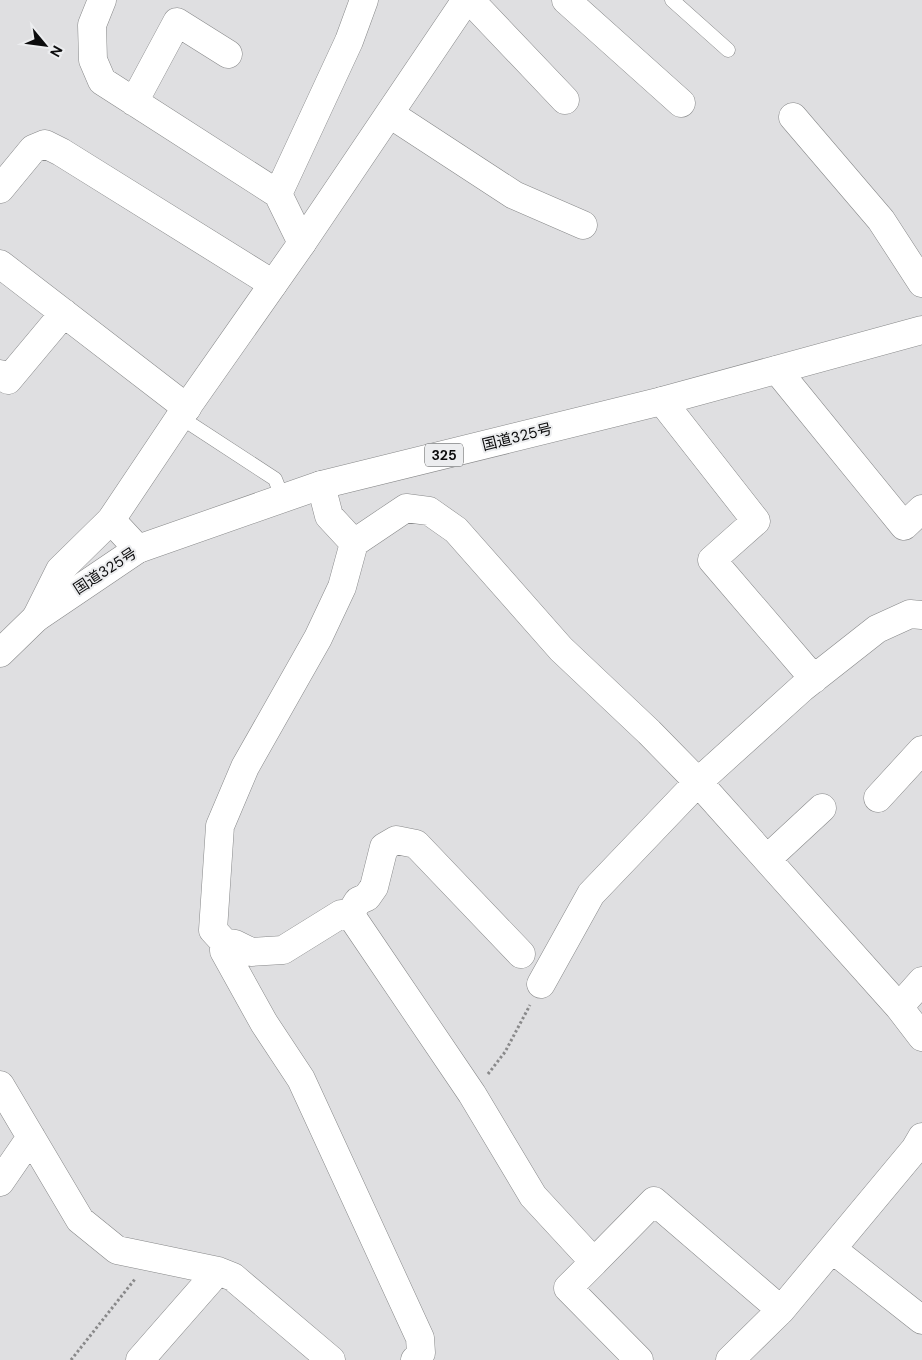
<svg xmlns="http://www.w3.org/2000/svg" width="922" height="1360" font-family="'DM Sans','Noto Sans JP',sans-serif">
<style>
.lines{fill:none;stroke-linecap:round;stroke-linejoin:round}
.lane-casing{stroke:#878889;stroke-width:15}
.street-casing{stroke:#878889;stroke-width:29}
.secondary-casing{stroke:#878889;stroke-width:29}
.highway-casing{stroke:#878889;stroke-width:29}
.path{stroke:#89898a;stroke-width:3;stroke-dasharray:2.5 2.5;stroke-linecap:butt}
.lane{stroke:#fff;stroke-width:14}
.street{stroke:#fff;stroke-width:28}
.secondary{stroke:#fff;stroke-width:28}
.highway{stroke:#fff;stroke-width:28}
.labels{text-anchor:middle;stroke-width:4;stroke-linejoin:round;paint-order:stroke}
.shield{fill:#ecedef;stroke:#4f5051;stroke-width:1}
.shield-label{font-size:14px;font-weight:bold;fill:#0c0c0d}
.street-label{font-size:15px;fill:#0c0c0d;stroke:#ecedef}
</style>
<rect width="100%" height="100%" fill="#dfdfe1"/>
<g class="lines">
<g class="lane-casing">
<path id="lane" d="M 672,0 L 728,50
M 180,417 L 275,479 L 283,499"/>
</g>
<g class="street-casing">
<path id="street" d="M 102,0 L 92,25 L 93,60 L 102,81 L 278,194
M 470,0 L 565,100
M 566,0 L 681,103
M 134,102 L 177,22 L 228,54
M 390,114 L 514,195 L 583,225
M 793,117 L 881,220 L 922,283
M 0,189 L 33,149 L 45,144 L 61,152 L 273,284
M 302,243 L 278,194 L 349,41 L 364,0
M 0,264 L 187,408
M 777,370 L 904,526 L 922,509
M 0,374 L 8,380 L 64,313
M 662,401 L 756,521 L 712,560 L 814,679
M 321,485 L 329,516 L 354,543 L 342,587 L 318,638 L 245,767 L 220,826 L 213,930 L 224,942 L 235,944 L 251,952 L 283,950 L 341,914 L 350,914
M 111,520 L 138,549
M 354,543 L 406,508 L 429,511 L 456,530 L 561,649 L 649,732 L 698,782 L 899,1007 L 922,1037
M 878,798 L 922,750
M 767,859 L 822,808
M 350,914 L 472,1094 L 533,1196 L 594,1262 L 568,1288 L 639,1360
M 350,914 L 358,901 L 367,897 L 374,887 L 384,847 L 396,840 L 416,844 L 521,954
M 224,942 L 224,951 L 264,1023 L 301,1079 L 420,1338 L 421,1353 L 415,1360
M 541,984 L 591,894 L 698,782 L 802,688 L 877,629 L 910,614 L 922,615
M 899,1007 L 922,981
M 0,1085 L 80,1220 L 117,1250 L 218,1271 L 233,1277 L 331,1360
M 0,1182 L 31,1137
M 832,1249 L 922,1320
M 594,1262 L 654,1201 L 781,1310
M 140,1360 L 218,1271
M 730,1360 L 781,1310 L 915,1149 L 922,1137"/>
</g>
<g class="secondary-casing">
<path id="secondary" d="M 36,618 L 60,570 L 111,520 L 180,417 L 302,243 L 466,0"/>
</g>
<g class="highway-casing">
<path id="highway" d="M 0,653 L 36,618 L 138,549 L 321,485 L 662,401 L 922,330"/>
</g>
<path class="path" d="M 488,1074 L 505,1052 L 530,1005
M 71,1360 L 135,1279"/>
<use href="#lane" class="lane"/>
<use href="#street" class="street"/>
<use href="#secondary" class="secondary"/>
<use href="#highway" class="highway"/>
</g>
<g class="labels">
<rect class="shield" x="425" y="443.5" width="38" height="23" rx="4"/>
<g class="shield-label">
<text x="444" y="460">325</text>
</g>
<g class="street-label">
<text transform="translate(517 437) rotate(-14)" y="5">国道325号</text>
<text transform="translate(105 571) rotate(-33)" y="5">国道325号</text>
</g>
</g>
<g transform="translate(45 45) rotate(119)" stroke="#ecedef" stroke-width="4" paint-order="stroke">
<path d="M0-4L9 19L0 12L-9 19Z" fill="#0c0c0d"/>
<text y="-8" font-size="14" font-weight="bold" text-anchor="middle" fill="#0c0c0d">N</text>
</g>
</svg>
